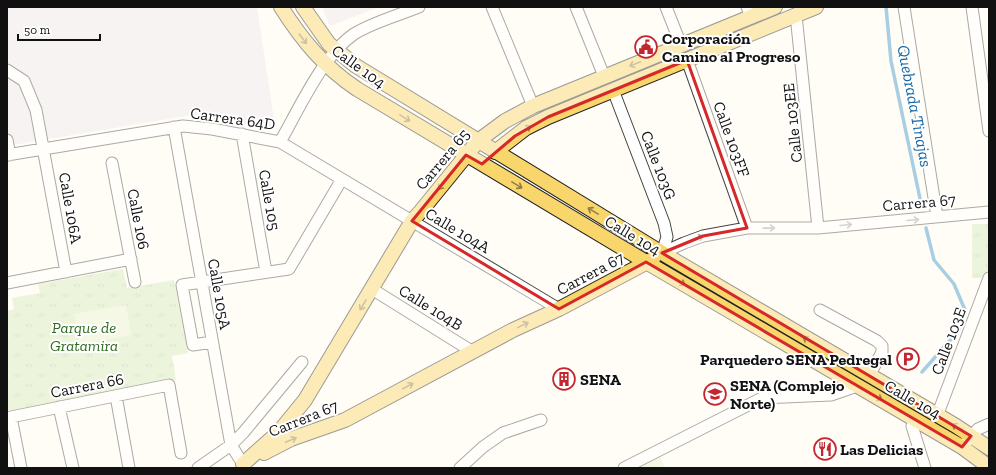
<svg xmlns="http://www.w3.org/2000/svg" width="996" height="475" font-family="'Zilla Slab',serif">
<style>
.industrial{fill:#eee6ef}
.park{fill:url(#park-tufts)}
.pitch{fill:#e6f2cf}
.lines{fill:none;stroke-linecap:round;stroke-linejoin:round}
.stream{stroke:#3f96cf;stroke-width:3.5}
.minor-casing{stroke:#444;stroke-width:13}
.major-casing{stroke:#222;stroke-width:16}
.minor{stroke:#fff;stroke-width:11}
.major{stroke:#f9d66b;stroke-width:14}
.oneway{stroke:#917d42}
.oneway2{stroke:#a0a0a0}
.marked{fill:none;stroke:#d62828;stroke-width:3;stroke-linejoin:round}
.labels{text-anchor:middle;stroke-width:4;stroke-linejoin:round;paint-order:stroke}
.poi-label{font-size:16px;font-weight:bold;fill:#111;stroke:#fff;text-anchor:start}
.street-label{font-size:16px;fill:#111;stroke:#fff}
.park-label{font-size:16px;font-style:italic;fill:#2f6b1f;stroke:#fff}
.water-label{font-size:17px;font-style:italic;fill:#1768a6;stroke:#fff}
</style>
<defs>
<pattern id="park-tufts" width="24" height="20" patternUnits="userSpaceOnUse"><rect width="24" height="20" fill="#d5ebbd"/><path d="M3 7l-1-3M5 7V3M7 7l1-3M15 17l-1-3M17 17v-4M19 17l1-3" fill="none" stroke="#b6c8a1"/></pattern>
</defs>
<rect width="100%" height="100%" fill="#fffdf5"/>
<path class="industrial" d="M 7,7 L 257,7 L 275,126 L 268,128 L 256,126 L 192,115 L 7,146 Z
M 322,7 L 379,7 L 330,26 Z"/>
<path class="park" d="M 972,224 L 989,224 L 989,278 L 972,278 Z
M 123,269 L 127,288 L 174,280 L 188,353 L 172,356 L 176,380 L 7,411 L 7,311 L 14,309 L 12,298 L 40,293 L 38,284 Z"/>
<path class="pitch" d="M 126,305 L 131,335 L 80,344 L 74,314 Z
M 659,455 L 665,468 L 631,468 Z"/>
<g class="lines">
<path class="stream" d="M 886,7 L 891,61 L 922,208
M 922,372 L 959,330 L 965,310 L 954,284 L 934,260 L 926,228"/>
<g class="minor-casing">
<path id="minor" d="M 492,7 L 533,106
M 576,7 L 604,76
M 666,7 L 681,45
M 747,7 L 751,17
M 904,7 L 937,217
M 972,7 L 989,131
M 796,15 L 818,228
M 687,60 L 747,228
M 7,70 L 24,81 L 36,110 L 66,272
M 613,90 L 664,223 L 667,237 L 662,253
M 174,127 L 231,445 L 243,464
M 242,134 L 266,272
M 7,140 L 10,155
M 280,142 C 299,109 323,55 354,34 C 371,23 399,15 419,7
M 7,155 L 183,126 L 212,129 L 280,142 L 559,309
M 112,163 L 135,282
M 662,253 L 684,243 L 703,236 L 747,228 L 818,228 L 989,212
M 7,283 L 131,259
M 372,289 L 473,352
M 820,310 L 877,341 L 882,346 L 882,352 L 869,376
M 212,342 L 193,345 L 182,285 L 289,269 L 342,179
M 116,396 L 129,468
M 59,407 L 73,468
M 937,416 L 989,278
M 914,419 L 912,426 L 925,468
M 966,442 L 978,429 L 989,424
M 21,468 L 11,417 L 169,385 L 181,453
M 198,468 L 231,445 L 243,433 L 302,362
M 460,468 L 483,447 L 503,433 L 541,420
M 624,468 L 762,398 L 831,395 L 857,386"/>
</g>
<g class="major-casing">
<path id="major" d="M 281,7 C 302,40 324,67 357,89 L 646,262 L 962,447 L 989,467
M 303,7 L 329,44 L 356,66 L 662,253 L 956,426 L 989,448
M 495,152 L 526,128 L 548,117 L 816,7
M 264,453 L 291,439 L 345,420 L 513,330 L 559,309 L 653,259
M 243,464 L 279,432 L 305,400 L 412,221 L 421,211 L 478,141 L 505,121 L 533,106 L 775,7"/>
</g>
<use href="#minor" class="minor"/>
<use href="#major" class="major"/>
</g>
<defs><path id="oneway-shaft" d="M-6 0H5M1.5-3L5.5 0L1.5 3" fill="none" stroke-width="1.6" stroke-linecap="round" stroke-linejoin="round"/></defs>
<g class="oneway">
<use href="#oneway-shaft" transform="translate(303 39) rotate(53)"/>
<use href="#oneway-shaft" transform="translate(635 64) rotate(158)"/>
<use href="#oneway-shaft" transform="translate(405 118) rotate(31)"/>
<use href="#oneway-shaft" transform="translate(526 129) rotate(-31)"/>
<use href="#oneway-shaft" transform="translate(442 185) rotate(129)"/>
<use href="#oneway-shaft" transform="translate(517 185) rotate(31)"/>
<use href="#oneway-shaft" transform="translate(593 211) rotate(-149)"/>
<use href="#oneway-shaft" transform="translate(680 282) rotate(30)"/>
<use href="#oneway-shaft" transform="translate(363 305) rotate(121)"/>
<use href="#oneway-shaft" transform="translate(523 325) rotate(-26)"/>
<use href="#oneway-shaft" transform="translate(808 340) rotate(-150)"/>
<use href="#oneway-shaft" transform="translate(408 386) rotate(-28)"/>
<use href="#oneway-shaft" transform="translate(877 397) rotate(30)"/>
<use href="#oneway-shaft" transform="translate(957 427) rotate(-150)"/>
<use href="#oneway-shaft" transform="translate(291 440) rotate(-23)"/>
</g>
<g class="oneway2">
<use href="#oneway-shaft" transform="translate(913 220) rotate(-5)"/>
<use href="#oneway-shaft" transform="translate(846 225) rotate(-5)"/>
<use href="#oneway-shaft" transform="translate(769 228) rotate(-1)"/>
<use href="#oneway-shaft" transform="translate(698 238) rotate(-17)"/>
</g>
<path d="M0 0H996V475H0ZM 687,60 L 747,228 L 703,236 L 662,253 L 971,436 L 962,447 L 646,262 L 559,309 L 412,221 L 466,155 L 482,164 L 515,136 L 548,117 Z" fill="#fffdf5" fill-opacity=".55" fill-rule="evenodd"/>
<path class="marked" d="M 687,60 L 747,228 L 703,236 L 662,253 L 971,436 L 962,447 L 646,262 L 559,309 L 412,221 L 466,155 L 482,164 L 515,136 L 548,117 Z"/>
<defs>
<g id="civic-ring" transform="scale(1.15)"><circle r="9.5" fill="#fff" stroke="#c4262e" stroke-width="1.5"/><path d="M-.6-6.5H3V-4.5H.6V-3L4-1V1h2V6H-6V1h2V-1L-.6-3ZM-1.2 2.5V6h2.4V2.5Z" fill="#c4262e"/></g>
<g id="parking-ring" transform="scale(1.15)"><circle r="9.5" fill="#fff" stroke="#c4262e" stroke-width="1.5"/><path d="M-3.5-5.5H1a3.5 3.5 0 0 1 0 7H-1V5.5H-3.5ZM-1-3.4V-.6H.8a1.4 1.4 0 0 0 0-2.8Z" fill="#c4262e"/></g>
<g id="building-ring" transform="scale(1.15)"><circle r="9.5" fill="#fff" stroke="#c4262e" stroke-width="1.5"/><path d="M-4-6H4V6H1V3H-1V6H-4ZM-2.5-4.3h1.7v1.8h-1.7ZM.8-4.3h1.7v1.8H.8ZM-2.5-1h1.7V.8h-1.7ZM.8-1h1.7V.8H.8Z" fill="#c4262e"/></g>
<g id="university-ring" transform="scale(1.15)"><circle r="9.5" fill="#fff" stroke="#c4262e" stroke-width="1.5"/><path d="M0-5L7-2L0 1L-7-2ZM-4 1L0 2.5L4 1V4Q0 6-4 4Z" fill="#c4262e"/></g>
<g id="restaurant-ring" transform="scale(1.15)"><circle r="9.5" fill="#fff" stroke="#c4262e" stroke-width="1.5"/><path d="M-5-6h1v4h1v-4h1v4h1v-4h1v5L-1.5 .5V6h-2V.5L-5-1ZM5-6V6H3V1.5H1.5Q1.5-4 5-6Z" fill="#c4262e"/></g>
</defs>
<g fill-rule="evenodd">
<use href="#civic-ring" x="646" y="47"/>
<use href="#parking-ring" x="908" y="359"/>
<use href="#building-ring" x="564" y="379"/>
<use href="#university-ring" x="715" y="394"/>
<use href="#restaurant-ring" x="825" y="449"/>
</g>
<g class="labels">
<g class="poi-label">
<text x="662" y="44">Corporación<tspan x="662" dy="18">Camino al Progreso</tspan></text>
<text x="892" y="365" text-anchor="end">Parquedero SENA Pedregal</text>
<text x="580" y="385">SENA</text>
<text x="730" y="391">SENA (Complejo<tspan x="730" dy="18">Norte)</tspan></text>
<text x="840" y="455">Las Delicias</text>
</g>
<g class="street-label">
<text transform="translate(359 66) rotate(36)" y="6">Calle 104</text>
<text transform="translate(233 118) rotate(8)" y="6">Carrera 64D</text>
<text transform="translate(792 123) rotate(-96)" y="6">Calle 103EE</text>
<text transform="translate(732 139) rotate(70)" y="6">Calle 103FF</text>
<text transform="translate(442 159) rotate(-50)" y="6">Carrera 65</text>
<text transform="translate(659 165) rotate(69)" y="6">Calle 103G</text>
<text transform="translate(270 200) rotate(80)" y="6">Calle 105</text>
<text transform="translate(919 202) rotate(-5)" y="6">Carrera 67</text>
<text transform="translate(71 208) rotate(80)" y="6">Calle 106A</text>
<text transform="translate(139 219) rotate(79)" y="6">Calle 106</text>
<text transform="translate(458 230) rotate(31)" y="6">Calle 104A</text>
<text transform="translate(633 235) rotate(31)" y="6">Calle 104</text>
<text transform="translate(590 273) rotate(-28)" y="6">Carrera 67</text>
<text transform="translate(220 294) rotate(80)" y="6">Calle 105A</text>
<text transform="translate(431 307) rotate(32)" y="6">Calle 104B</text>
<text transform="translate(948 341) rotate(-69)" y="6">Calle 103E</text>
<text transform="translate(87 385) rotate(-11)" y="6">Carrera 66</text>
<text transform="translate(913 399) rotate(30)" y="6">Calle 104</text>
<text transform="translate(303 418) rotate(-22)" y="6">Carrera 67</text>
</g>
<g class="park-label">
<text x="84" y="333">Parque de<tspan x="84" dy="18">Gratamira</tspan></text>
</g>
<g class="water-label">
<text transform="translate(915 106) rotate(79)" y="6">Quebrada Tinajas</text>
</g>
</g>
<rect width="996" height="475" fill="none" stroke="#111111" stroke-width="16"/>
<path d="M18 34v6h82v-6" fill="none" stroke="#111111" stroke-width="2"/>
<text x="24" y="34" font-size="12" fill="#111111" stroke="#ffffff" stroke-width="3" paint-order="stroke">50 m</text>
</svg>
